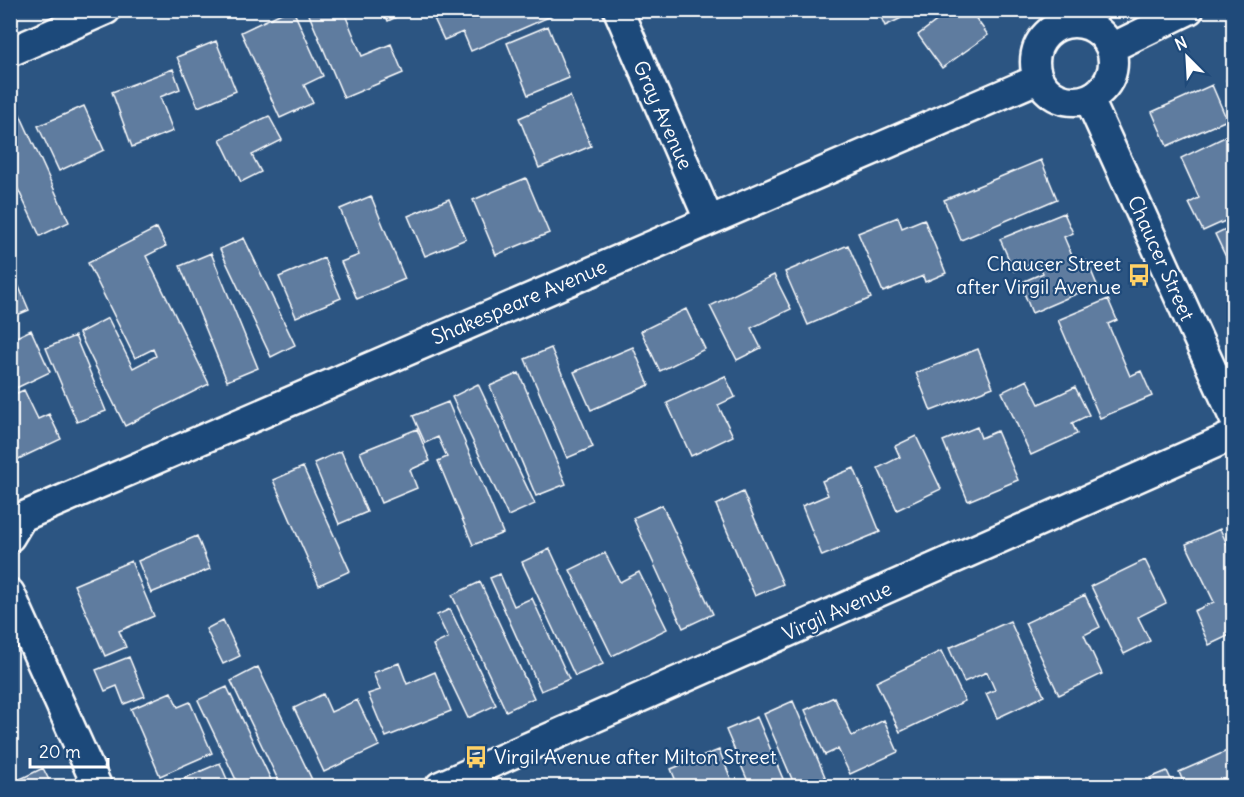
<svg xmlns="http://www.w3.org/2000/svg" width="1244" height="797" font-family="Delius,sans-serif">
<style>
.building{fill:#5e7c9f;stroke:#fff;stroke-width:1.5}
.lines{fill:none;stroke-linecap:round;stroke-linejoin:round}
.street-casing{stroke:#fff;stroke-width:33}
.street{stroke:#1f4a7a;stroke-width:28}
.labels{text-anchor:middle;stroke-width:4.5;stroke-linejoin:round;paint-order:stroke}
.street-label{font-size:20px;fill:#fff;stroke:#1f4a7a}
.poi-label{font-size:20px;fill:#fff;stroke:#1f4a7a;text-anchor:end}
</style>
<rect width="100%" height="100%" fill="#2c5582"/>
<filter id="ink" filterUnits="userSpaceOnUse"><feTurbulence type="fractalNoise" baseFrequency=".0167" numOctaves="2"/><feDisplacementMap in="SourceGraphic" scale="12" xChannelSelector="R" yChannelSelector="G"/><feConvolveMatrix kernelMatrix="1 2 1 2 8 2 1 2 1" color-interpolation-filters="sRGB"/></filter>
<g filter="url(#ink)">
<path class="building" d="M 288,10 L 293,10 L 323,76 L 304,85 L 313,103 L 280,118 L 241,32 Z
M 307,10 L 361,10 L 346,17 L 362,56 L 391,44 L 403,73 L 344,98 Z
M 383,10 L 409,10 L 409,11 L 388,21 Z
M 434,10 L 554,10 L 556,14 L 471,51 L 463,32 L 444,40 L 431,12 Z
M 878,10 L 918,10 L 885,26 Z
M 951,10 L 970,10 L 988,35 L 942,68 L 918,35 Z
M 548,26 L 569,78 L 528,95 L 507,43 Z
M 216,41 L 236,91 L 198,107 L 177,57 Z
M 173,69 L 180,89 L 160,97 L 173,131 L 132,147 L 112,92 Z
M 1234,77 L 1234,100 L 1226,80 Z
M 1212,85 L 1227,120 L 1167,146 L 1152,112 Z
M 570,96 L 591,146 L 539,168 L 519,118 Z
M 84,106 L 104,150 L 59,171 L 38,126 Z
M 17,108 L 69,222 L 40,236 L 10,172 L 10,111 Z
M 269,116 L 282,140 L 252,155 L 261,172 L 241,182 L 220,139 Z
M 1231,134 L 1234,140 L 1234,217 L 1203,231 L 1189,203 L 1199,198 L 1181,158 Z
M 1041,160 L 1057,199 L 961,240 L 944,200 Z
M 526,178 L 549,233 L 496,255 L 473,200 Z
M 371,196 L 405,279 L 357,299 L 341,262 L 359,255 L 340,209 Z
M 449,199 L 466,239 L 425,256 L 408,216 Z
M 1064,213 L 1073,233 L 1064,237 L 1076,265 L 1087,261 L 1097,285 L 1032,313 L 1020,283 L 1043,273 L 1038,261 L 1014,271 L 1000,239 Z
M 898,217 L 902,228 L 924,219 L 946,273 L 925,282 L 923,276 L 883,292 L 858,233 Z
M 1234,225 L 1234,274 L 1215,234 Z
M 157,228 L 166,246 L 146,256 L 209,384 L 125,426 L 79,333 L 108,318 L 133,368 L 156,356 L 153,349 L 135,358 L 88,263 Z
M 244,238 L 295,345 L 271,357 L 220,249 Z
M 848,245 L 871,298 L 808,325 L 785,272 Z
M 211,253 L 258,368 L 227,381 L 180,266 Z
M 324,258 L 341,298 L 296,317 L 279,277 Z
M 10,266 L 29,310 L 10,318 Z
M 774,275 L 791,309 L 751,328 L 761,348 L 737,360 L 710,306 Z
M 1108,299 L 1117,320 L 1108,324 L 1130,376 L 1141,371 L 1152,396 L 1100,418 L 1058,320 Z
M 686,309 L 705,349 L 660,371 L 641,331 Z
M 31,330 L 50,372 L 10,391 L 10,340 Z
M 75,336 L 106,411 L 77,422 L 46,348 Z
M 633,347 L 649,385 L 591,410 L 574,372 Z
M 551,348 L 593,447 L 567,458 L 525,359 Z
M 978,349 L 993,387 L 931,411 L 916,373 Z
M 519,373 L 566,484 L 536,496 L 490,386 Z
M 725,376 L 735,397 L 718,405 L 733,436 L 691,456 L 667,403 Z
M 1027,380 L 1039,404 L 1075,387 L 1089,415 L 1072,423 L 1077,434 L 1031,455 L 1002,392 Z
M 478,384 L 535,504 L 508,516 L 452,397 Z
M 24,390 L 38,419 L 49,414 L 61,439 L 10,463 L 10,396 Z
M 448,402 L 503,533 L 473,545 L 438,461 L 447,457 L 438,437 L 425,443 L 413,416 Z
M 977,427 L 981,438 L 997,431 L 1018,480 L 968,501 L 943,441 Z
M 417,429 L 430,461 L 410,470 L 417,488 L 381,503 L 360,452 Z
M 916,436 L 941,489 L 897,510 L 878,468 L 900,457 L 895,446 Z
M 341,451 L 367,512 L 339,524 L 314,463 Z
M 303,467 L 350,571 L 319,585 L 273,480 Z
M 854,468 L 880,532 L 822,556 L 802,506 L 828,495 L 822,481 Z
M 743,492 L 783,584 L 755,596 L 716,505 Z
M 662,505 L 713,614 L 683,628 L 633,518 Z
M 1220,529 L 1234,559 L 1234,633 L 1209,645 L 1194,611 L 1214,602 L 1186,544 Z
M 197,536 L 210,569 L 151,593 L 138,561 Z
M 550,549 L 603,664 L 575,676 L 522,562 Z
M 605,553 L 620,582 L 639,572 L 667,629 L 612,656 L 570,570 Z
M 1145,560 L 1166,603 L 1138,617 L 1150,641 L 1124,654 L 1091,586 Z
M 131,561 L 154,616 L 119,631 L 126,647 L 105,656 L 74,585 Z
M 500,574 L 514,606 L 532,598 L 569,679 L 541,691 L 490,578 Z
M 480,582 L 534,698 L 506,711 L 452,595 Z
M 1085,595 L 1100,627 L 1084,635 L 1102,674 L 1059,695 L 1025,623 Z
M 450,609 L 496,705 L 468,718 L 433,645 L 448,638 L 437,615 Z
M 223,620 L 240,656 L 223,664 L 206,629 Z
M 1010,621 L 1044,696 L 997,718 L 986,694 L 995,690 L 987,672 L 964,682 L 949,648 Z
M 941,651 L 965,701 L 900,732 L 876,682 Z
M 129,657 L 145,696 L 124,704 L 117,686 L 105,691 L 96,670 Z
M 399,663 L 407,684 L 435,672 L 451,711 L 386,737 L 368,694 L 380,690 L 373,673 Z
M 258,667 L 315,786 L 281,786 L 231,681 Z
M 227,687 L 274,786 L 239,786 L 198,700 Z
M 171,692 L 178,707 L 190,702 L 212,753 L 160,776 L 131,709 Z
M 323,694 L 331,712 L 357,700 L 379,746 L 324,772 L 294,708 Z
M 834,697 L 852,736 L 884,720 L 898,752 L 850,774 L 838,749 L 825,755 L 805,710 Z
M 793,701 L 829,786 L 795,786 L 764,714 Z
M 757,717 L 786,786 L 750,786 L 726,730 Z
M 1234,748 L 1234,786 L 1185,786 L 1179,772 Z
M 719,750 L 734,786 L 678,786 L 671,769 Z
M 220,763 L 230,786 L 166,786 Z
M 43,768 L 52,786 L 10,786 L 10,784 Z
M 1167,771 L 1174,786 L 1154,786 L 1150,778 Z
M 1038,779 L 1042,786 L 1023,786 Z
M 654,781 L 656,786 L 641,786 Z"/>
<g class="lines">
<g class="street-casing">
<path id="street" d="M 618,10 L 709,220
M1035 62a39 39 0 1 1 78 0a39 39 0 1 1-78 0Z
M 1111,48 L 1189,10
M 10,52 L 106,10
M 1089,99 L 1234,418
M 10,537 L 22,517 L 1038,79
M 10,593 L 97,786
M 440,786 L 1234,435"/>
</g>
<use href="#street" class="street"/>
</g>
</g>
<defs>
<g id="bus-bare" transform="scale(1.8)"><path d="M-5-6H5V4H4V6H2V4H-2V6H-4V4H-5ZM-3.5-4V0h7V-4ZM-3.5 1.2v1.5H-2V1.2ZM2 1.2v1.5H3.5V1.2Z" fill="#ffd166" stroke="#1f4a7a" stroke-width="2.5" paint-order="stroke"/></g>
</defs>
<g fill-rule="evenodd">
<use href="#bus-bare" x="1139" y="275"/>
<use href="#bus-bare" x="476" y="757"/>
</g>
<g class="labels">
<g class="street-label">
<text transform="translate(663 115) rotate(66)" y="7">Gray Avenue</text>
<text transform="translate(1161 258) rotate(66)" y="7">Chaucer Street</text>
<text transform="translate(519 302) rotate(-23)" y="7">Shakespeare Avenue</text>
<text transform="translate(837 611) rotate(-24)" y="7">Virgil Avenue</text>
</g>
<g class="poi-label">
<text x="1121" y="271">Chaucer Street<tspan x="1121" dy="23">after Virgil Avenue</tspan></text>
<text x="494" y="764" text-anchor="start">Virgil Avenue after Milton Street</text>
</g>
</g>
<rect width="1244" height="797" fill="none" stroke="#1f4a7a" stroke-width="36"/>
<rect x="18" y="18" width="1208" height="761" fill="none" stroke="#fff" stroke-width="2" filter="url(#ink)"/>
<g transform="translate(1187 57) rotate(336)" stroke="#1f4a7a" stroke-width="4.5" paint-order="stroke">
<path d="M0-4.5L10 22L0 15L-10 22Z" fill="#ffffff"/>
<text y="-9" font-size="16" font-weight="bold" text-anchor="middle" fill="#ffffff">N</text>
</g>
<path d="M30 758v9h78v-9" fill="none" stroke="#ffffff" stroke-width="3"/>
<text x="39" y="758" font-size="18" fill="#ffffff" stroke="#1f4a7a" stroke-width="4.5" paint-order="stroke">20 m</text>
</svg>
